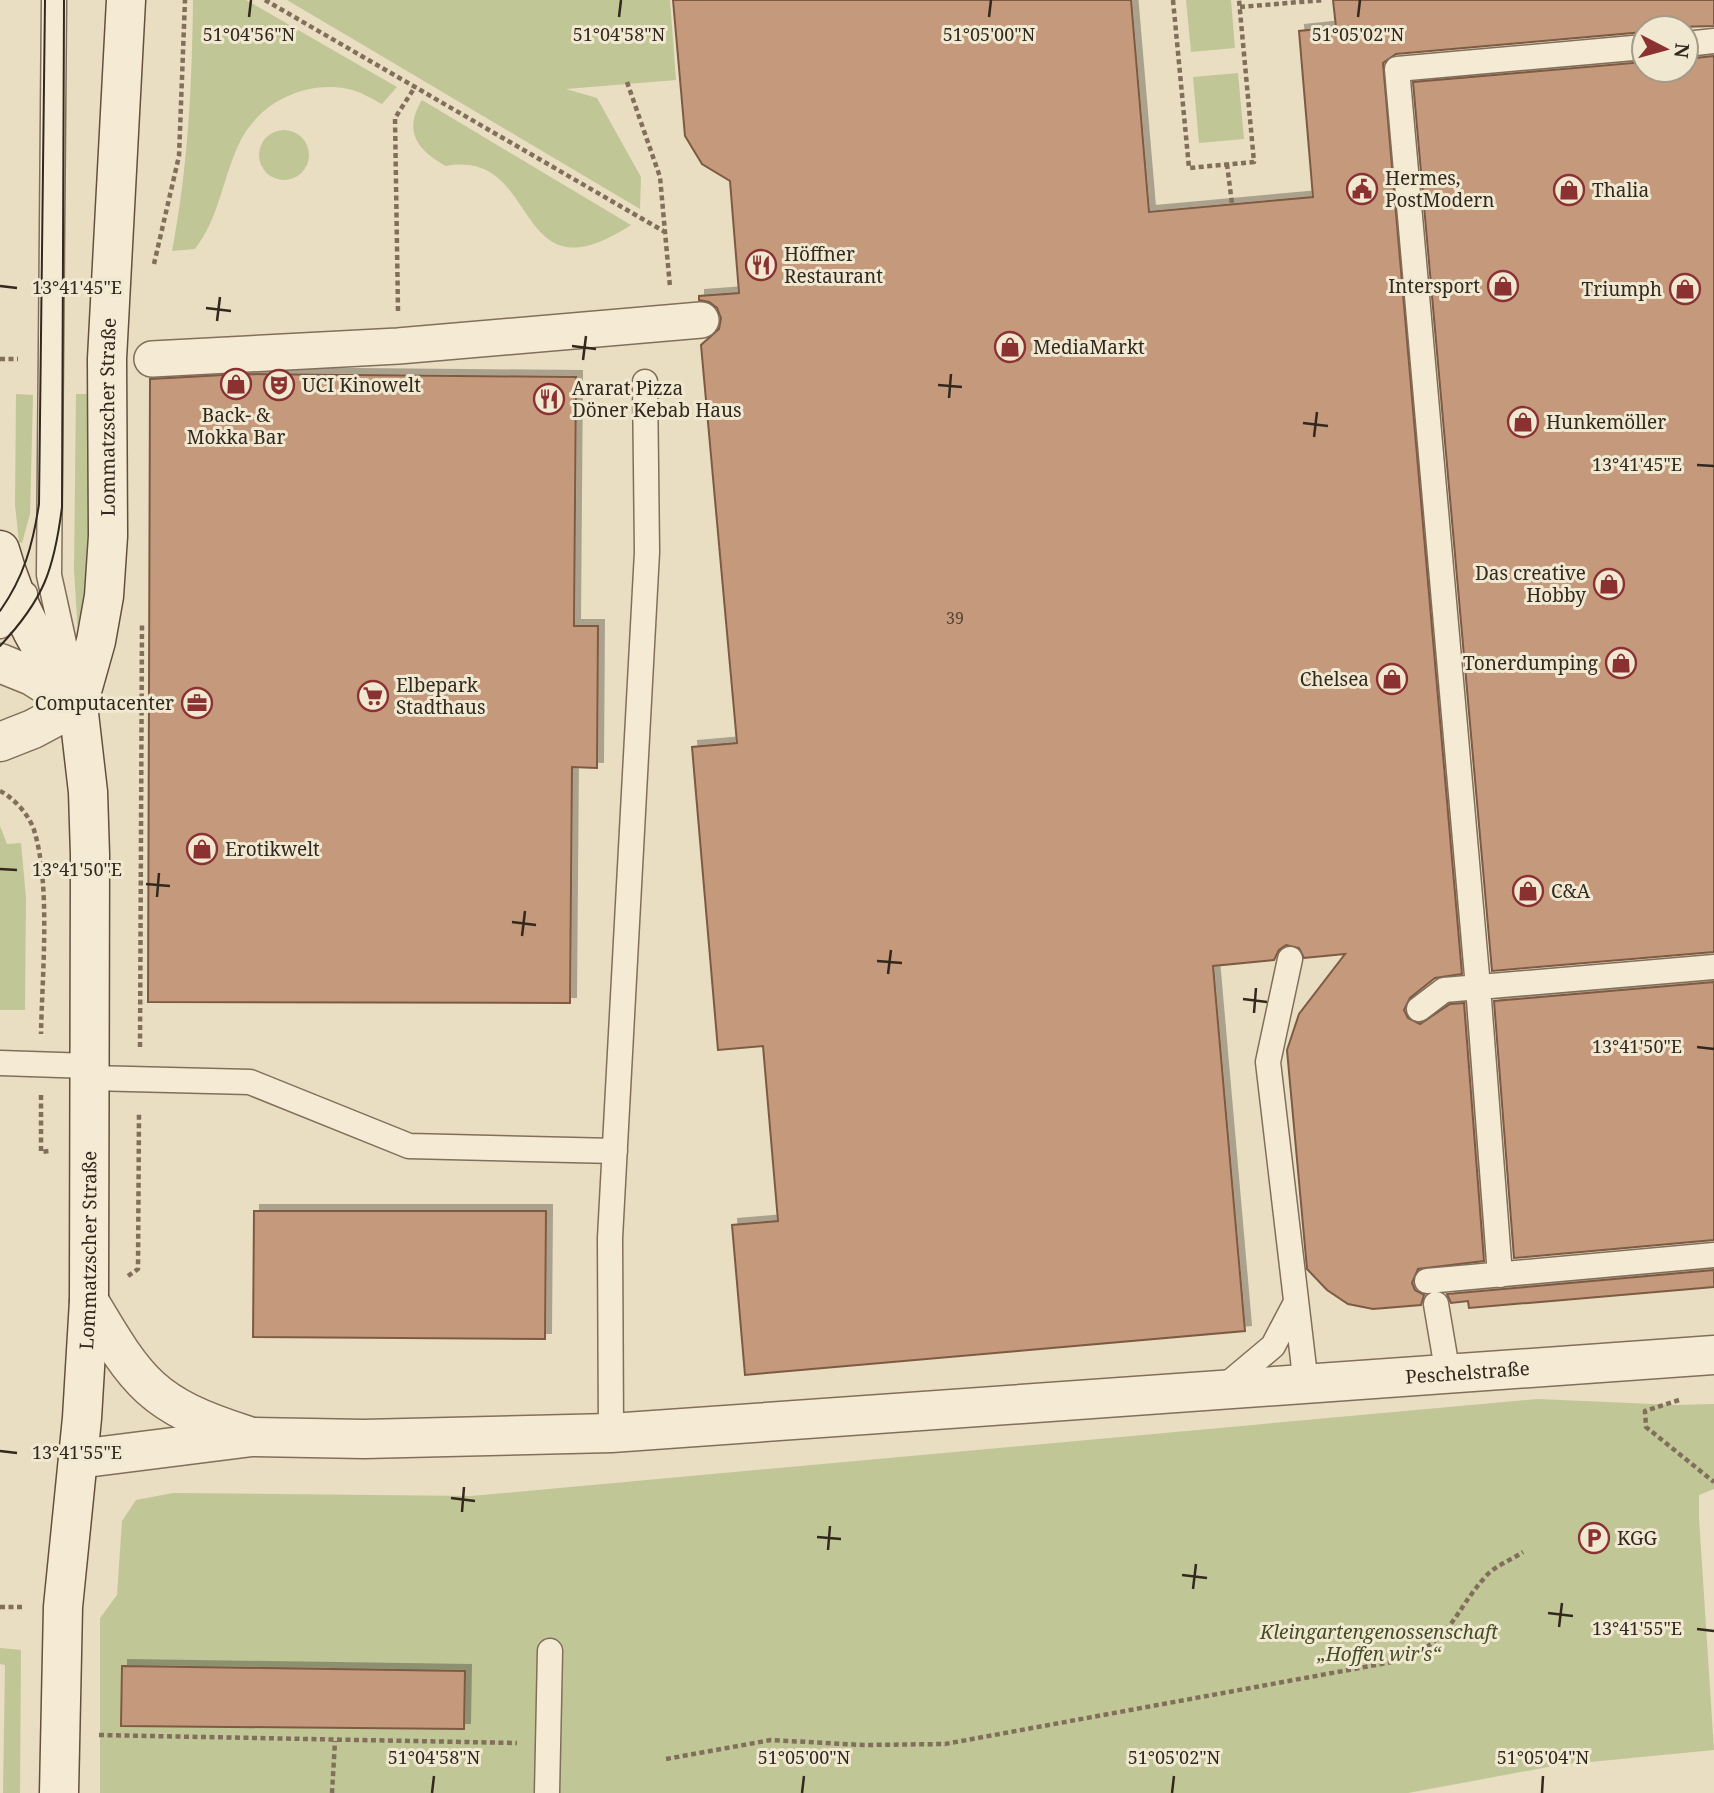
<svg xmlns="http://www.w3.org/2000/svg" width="1714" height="1793" font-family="'Noto Serif',serif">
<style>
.green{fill:#c1c697}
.building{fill:#c4997b;stroke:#7e5a43;stroke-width:2;filter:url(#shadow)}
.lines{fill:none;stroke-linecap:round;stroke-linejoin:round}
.service-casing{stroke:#816f5b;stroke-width:27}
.pedestrian-casing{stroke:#816f5b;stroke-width:38}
.minor-casing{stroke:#816f5b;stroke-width:41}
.secondary-casing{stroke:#63503e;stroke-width:41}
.path{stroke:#816f5b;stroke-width:4.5;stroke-dasharray:5 3.5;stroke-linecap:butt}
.service{stroke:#f5ebd4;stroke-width:24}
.pedestrian{stroke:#f5ebd4;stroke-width:35}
.minor{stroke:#f5ebd4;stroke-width:38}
.secondary{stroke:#f5ebd4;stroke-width:38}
.tram{stroke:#32281e;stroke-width:2}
.ticks{fill:none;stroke:#32281e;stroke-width:2.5}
.labels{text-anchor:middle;stroke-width:6;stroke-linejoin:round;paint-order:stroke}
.number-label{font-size:16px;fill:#564435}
.poi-label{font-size:19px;fill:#32281e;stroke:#f1e8d1;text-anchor:start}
.street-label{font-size:19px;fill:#32281e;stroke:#f1e8d1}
.park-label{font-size:19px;font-style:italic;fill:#434d26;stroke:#f1e8d1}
.ticks-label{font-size:18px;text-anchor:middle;fill:#32281e;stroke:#f1e8d1;stroke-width:6;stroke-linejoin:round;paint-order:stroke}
</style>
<defs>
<filter id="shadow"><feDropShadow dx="6" dy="-6" stdDeviation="0" flood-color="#0004"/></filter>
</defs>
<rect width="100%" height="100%" fill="#e9ddc2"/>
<path class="green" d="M 193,0 L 246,0 L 397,87 L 382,104 C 372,99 360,91 348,89 C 304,80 256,104 238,146 C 222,181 219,218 195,249 L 172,251 C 188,168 192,85 193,0 Z
M 287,0 L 670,0 L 676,80 L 566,89 L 597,98 L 641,177 L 640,209 Z
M 1186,0 L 1231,0 L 1235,48 L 1191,52 Z
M 1238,73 L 1244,139 L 1199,143 L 1193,77 Z
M 422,100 L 631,225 C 510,304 543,148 446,166 C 417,150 403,131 422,100 Z
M259 155a25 25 0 1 1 50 0a25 25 0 1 1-50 0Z
M 16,394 L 33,395 L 30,514 L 22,543 L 19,542 L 15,505 Z
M 76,394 L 92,394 L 91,600 L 78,634 L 74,570 Z
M 0,826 L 7,844 L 21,843 L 26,898 L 25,1010 L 0,1010 Z
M 1538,1399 L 1675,1405 L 1714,1404 L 1714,1489 L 1699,1495 L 1699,1518 L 1714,1750 L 1559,1765 L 1408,1793 L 100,1793 L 100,1618 L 117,1595 L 122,1521 L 136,1500 L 173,1493 L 471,1496 Z
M 0,1648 L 21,1650 L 20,1793 L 3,1793 L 5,1665 L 0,1664 Z"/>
<path class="building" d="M 673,0 L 1131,0 L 1149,212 L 1313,197 L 1299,31 L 1336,27 L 1333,0 L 1714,0 L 1714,26 L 1644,28 L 1644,32 L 1396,54 L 1383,63 L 1462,974 L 1435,978 L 1410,998 L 1404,1010 L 1408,1018 L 1420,1024 L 1450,1004 L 1464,1003 L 1484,1261 L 1418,1269 L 1412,1283 L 1415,1290 L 1424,1295 L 1421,1305 L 1373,1309 L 1348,1304 L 1327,1290 L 1307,1269 L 1287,1050 L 1299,1014 L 1345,954 L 1304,958 L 1299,948 L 1286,945 L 1279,950 L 1274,960 L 1213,966 L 1245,1331 L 745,1375 L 732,1225 L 778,1221 L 763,1046 L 718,1050 L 692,747 L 737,743 L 701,345 L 719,329 L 721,318 L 717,308 L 709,302 L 699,300 L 699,296 L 739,293 L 730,181 L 702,164 L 685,136 Z
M 1714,56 L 1714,952 L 1492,971 L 1413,82 L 1644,62 L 1644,70 L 1686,70 L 1686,59 Z
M 242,374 L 576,377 L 574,626 L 598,626 L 597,768 L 572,767 L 570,1003 L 148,1002 L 150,379 Z
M 1714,982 L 1714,1240 L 1514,1258 L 1494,1001 Z
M 254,1211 L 546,1211 L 545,1339 L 253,1337 Z
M 1714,1270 L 1714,1287 L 1469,1308 L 1468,1301 L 1451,1303 L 1447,1294 Z
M 122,1666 L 465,1671 L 464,1729 L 121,1726 Z"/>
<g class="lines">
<g class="service-casing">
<path id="service" d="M 54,0 L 49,575 L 73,684
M 1686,44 L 1714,41
M 0,626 L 25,594
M 1290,959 L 1268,1062 L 1306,1385
M 1419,1009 L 1444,990 L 1714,967
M 0,1063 L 90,1066
M 90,1078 L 250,1082 L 409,1146 L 615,1151
M 1500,1275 L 1478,987 L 1397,69 L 1644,47
M 1427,1281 L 1714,1255
M 1436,1304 L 1448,1375
M 1223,1388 L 1273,1346 L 1294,1306
M 611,1433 L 610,1238 L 647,552 L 645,382
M 547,1793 L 550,1651"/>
</g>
<g class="pedestrian-casing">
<path id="pedestrian" d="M 152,359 L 398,346 L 701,320"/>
</g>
<g class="minor-casing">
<g id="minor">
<path d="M 0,663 L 32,676 L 78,705 L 33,729 L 0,742"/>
<path d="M 89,1301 C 138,1384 152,1405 246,1435"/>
<path id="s1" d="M 78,1459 L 252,1437 L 364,1439 L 611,1433 L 1714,1355"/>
</g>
</g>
<g class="secondary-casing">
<g id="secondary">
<path d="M 0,550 C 16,608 44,657 78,705"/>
<path id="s2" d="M 59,1793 L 63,1607 L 82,1418 L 89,1301 L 90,855 L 88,792 L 78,705 L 96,641 L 104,596 L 108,536 L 107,359 L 126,0"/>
</g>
</g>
<path class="path" d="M 265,0 L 665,232
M 1173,0 L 1189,168 L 1254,162 L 1239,0
M 1240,7 L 1324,0
M 627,82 L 660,177 L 670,287
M 1227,164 L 1232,204
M 154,264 L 179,156 L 185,0
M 398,311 L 395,118 L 415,87
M 0,359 L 18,359
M 0,791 C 14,798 29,815 34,830 C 51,884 42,976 41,1034
M 140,1047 L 142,622
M 41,1095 L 41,1152 L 49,1151
M 128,1276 L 138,1269 L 139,1112
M 1679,1400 L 1645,1411 L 1646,1427 L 1714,1482
M 0,1607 L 24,1607
M 99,1735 L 517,1743
M 666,1759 L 771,1740 L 863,1745 L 945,1744 L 1403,1660 C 1454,1637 1453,1613 1486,1576 C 1495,1566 1511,1560 1523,1552
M 332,1793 L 335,1741"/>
<use href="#service" class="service"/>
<use href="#pedestrian" class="pedestrian"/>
<use href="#minor" class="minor"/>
<use href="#secondary" class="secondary"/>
<path class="tram" d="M 0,611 C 24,577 33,544 39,504 L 45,0
M 0,646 C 44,599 54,570 62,507 L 64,0"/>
</g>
<path class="ticks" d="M 249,17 L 251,0M 619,17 L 621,0M 989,17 L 991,0M 1358,17 L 1360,0M 0,286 L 17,288M 206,308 L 231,311M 217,321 L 220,297M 572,346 L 596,349M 583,360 L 586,336M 938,385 L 962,387M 949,398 L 951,374M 1303,423 L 1328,426M 1314,437 L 1317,412M 1697,465 L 1714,466M 0,869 L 17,870M 146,884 L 170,886M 157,897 L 159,873M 512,922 L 536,925M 522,936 L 525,911M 877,961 L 902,963M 888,974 L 891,950M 1243,999 L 1267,1002M 1254,1013 L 1256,988M 1697,1047 L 1714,1049M 0,1451 L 17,1453M 451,1498 L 475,1501M 462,1512 L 464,1487M 817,1537 L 841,1539M 828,1550 L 830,1526M 1182,1575 L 1207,1578M 1193,1589 L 1196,1564M 1548,1613 L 1573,1616M 1559,1627 L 1562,1603M 1697,1629 L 1714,1631M 432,1793 L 434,1776M 802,1793 L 804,1776M 1172,1793 L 1174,1776M 1542,1793 L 1543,1776"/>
<defs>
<g id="civic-ring" transform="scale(1.575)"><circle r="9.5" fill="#f1e8d1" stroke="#8b3132" stroke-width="1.5"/><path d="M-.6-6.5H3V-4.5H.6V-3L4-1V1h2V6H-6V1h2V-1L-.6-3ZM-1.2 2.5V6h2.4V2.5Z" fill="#8b3132"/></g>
<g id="shop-ring" transform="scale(1.575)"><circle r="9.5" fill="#f1e8d1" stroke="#8b3132" stroke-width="1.5"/><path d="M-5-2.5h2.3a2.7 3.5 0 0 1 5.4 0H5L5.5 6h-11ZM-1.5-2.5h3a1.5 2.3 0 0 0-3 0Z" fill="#8b3132"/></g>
<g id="restaurant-ring" transform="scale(1.575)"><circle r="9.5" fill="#f1e8d1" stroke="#8b3132" stroke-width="1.5"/><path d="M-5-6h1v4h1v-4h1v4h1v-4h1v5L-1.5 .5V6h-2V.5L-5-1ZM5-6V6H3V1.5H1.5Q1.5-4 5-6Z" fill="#8b3132"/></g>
<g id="theatre-ring" transform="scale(1.575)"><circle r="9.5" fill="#f1e8d1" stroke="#8b3132" stroke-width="1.5"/><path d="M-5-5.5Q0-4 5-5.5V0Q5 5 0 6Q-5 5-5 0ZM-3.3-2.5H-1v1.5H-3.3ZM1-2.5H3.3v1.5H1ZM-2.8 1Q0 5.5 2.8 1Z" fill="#8b3132"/></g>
<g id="supermarket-ring" transform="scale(1.575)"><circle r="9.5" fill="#f1e8d1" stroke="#8b3132" stroke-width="1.5"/><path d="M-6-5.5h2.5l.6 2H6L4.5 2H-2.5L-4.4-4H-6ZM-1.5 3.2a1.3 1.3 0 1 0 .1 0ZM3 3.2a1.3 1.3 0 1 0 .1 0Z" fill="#8b3132"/></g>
<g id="office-ring" transform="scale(1.575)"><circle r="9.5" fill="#f1e8d1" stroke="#8b3132" stroke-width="1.5"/><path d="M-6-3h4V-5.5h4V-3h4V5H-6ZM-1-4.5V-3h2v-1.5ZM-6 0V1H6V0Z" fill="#8b3132"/></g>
<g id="parking-ring" transform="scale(1.575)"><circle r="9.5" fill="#f1e8d1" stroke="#8b3132" stroke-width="1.5"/><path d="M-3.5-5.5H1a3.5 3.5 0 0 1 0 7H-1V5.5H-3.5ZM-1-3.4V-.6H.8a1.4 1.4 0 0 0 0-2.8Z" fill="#8b3132"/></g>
</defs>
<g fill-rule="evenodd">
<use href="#civic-ring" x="1362" y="189"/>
<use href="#shop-ring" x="1569" y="190"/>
<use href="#restaurant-ring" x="761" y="265"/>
<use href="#shop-ring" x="1503" y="286"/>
<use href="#shop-ring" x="1685" y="289"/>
<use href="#shop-ring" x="1010" y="347"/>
<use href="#shop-ring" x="236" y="384"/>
<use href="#theatre-ring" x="279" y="385"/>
<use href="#restaurant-ring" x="549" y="399"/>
<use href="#shop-ring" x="1523" y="422"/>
<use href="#shop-ring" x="1609" y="584"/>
<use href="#shop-ring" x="1621" y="663"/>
<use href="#shop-ring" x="1392" y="679"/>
<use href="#supermarket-ring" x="373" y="696"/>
<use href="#office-ring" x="197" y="703"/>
<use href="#shop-ring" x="202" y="849"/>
<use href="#shop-ring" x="1528" y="891"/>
<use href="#parking-ring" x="1594" y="1538"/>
</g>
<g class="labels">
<g class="number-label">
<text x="955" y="624">39</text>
</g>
<g class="poi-label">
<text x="1385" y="185">Hermes,<tspan x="1385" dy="22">PostModern</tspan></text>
<text x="1592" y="197">Thalia</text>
<text x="784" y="261">Höffner<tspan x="784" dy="22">Restaurant</tspan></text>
<text x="1480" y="293" text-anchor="end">Intersport</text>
<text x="1662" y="296" text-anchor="end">Triumph</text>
<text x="1033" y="354">MediaMarkt</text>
<text x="302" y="392">UCI Kinowelt</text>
<text x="572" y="395">Ararat Pizza<tspan x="572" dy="22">Döner Kebab Haus</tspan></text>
<text x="236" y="422" text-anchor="middle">Back- &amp;<tspan x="236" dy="22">Mokka Bar</tspan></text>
<text x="1546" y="429">Hunkemöller</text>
<text x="1586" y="580" text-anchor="end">Das creative<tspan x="1586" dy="22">Hobby</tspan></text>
<text x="1598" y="670" text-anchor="end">Tonerdumping</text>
<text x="1369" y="686" text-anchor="end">Chelsea</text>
<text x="396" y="692">Elbepark<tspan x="396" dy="22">Stadthaus</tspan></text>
<text x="174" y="710" text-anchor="end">Computacenter</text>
<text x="225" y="856">Erotikwelt</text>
<text x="1551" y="898">C&amp;A</text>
<text x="1617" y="1545">KGG</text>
</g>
<g class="street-label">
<text dy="7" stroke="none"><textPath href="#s2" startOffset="1381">Lommatzscher Straße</textPath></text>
<text dy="7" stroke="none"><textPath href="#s2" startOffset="544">Lommatzscher Straße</textPath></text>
<text dy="7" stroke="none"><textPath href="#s1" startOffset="1393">Peschelstraße</textPath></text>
</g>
<g class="park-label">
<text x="1379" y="1639">Kleingartengenossenschaft<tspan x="1379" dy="22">„Hoffen wir's“</tspan></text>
</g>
</g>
<g class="ticks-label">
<text x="249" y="41">51°04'56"N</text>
<text x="619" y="41">51°04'58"N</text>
<text x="989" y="41">51°05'00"N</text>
<text x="1358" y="41">51°05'02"N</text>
<text x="77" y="294">13°41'45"E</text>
<text x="1637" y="471">13°41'45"E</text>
<text x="77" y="876">13°41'50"E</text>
<text x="1637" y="1053">13°41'50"E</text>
<text x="77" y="1459">13°41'55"E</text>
<text x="1637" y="1635">13°41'55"E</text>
<text x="434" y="1764">51°04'58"N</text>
<text x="804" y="1764">51°05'00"N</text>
<text x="1174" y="1764">51°05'02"N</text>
<text x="1543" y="1764">51°05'04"N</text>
</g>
<g transform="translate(1665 49) rotate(96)"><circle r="33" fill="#f1e8d1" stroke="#a59b89" stroke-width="2"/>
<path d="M0-5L12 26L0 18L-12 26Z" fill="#8b3132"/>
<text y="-10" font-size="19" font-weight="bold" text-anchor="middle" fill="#32281e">N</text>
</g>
</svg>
